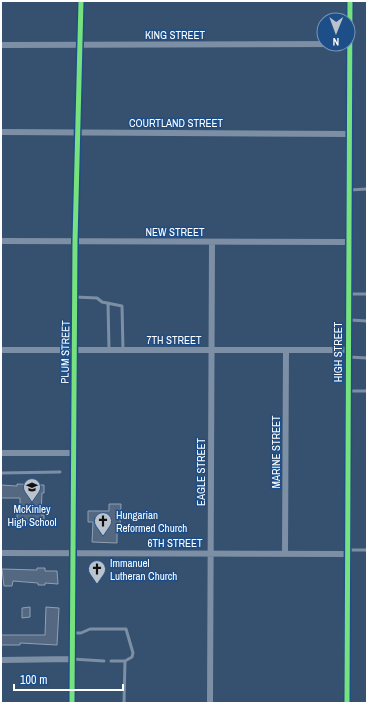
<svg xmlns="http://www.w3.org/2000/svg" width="368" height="704" font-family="'Archivo Narrow',sans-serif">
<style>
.building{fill:#546981;stroke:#90a0b3}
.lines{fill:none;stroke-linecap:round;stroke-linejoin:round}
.service{stroke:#7d8fa5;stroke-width:3}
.minor{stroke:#7d8fa5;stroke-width:6}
.tertiary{stroke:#7d8fa5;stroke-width:7}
.cycleway-casing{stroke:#1e4e87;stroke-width:8}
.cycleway{stroke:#77e17e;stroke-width:5}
.labels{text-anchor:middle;stroke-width:3;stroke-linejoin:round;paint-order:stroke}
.street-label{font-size:11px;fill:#fff;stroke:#1e4e87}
.poi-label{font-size:11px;fill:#fff;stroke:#1e4e87;text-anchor:start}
</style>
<rect width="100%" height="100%" fill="#36506f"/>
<path class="building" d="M 17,484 L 44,485 L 44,493 L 42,493 L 41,515 L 44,515 L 44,524 L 17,523 L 17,514 L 20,514 L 20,498 L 1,498 L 1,485 L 17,486 Z
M 109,504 L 121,504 L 120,528 L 117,528 L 117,543 L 92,542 L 93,522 L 88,522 L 88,511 L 109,511 Z
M 37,568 L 45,568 L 45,571 L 57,571 L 58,584 L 45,583 L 45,585 L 38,585 L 38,583 L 13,581 L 12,586 L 4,586 L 2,569 L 37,570 Z
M 30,607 L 30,617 L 22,618 L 22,608 Z
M 46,607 L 59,608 L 57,645 L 20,643 L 20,645 L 1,645 L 1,635 L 45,635 Z"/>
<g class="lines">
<path class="service" d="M 349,190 L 367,189
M 350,294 L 367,294
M 75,297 L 97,298 L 102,302 L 122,306 L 123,350
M 108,303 L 109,349
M 350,320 L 367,321
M 349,357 L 367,358
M 349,391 L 367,391
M 1,473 L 60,472
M 348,550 L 367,550
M 72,633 L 81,633 L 90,629 L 126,629 L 133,653 L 132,657 L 125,661
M 72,659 L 104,661
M 111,661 L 125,661 L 124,703"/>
<path class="minor" d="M 1,45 L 350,44
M 1,132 L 350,134
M 1,241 L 349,242
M 1,350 L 348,350
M 1,453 L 73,453
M 1,553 L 348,554
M 285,553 L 286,350
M 1,660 L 72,659
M 72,703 L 75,241 L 81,1
M 210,703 L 212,242"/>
<path class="tertiary" d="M 347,703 L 350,1"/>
<g class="cycleway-casing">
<path id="cycleway" d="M 72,703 L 75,241 L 81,1
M 347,703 L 350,1"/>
</g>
<use href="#cycleway" class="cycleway"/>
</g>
<defs>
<g id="school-pin" transform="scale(0.9)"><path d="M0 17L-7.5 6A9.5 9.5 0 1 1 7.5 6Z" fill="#b9c2cd" stroke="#1e4e87"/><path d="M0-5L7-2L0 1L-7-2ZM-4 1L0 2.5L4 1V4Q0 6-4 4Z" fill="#111"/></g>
<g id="church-pin" transform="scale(0.9)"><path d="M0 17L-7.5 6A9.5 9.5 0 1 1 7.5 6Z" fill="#b9c2cd" stroke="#1e4e87"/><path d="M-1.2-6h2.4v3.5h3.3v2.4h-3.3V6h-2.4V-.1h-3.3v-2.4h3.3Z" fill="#111"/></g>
</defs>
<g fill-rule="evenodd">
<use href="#school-pin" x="32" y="487"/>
<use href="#church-pin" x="103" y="521"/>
<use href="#church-pin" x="97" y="569"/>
</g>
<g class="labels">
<g class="street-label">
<text x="175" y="39">KING STREET</text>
<text x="176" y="127">COURTLAND STREET</text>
<text x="175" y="236">NEW STREET</text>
<text x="174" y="344">7TH STREET</text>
<text transform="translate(65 352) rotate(-89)" y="4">PLUM STREET</text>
<text transform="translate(338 352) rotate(-90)" y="4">HIGH STREET</text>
<text transform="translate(276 452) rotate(-90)" y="4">MARINE STREET</text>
<text transform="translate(201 472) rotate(-90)" y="4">EAGLE STREET</text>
<text x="175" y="547">6TH STREET</text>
</g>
<g class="poi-label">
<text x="32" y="513" text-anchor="middle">McKinley<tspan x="32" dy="13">High School</tspan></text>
<text x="116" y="519">Hungarian<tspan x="116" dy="13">Reformed Church</tspan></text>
<text x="110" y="567">Immanuel<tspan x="110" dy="13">Lutheran Church</tspan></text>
</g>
</g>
<rect width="368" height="704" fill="none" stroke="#ffffff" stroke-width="4"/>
<g transform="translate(336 32) rotate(181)"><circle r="19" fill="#1e4e87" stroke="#7895b7"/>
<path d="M0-3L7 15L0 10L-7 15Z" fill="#b9c2cd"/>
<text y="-6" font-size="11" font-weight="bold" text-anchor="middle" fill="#ffffff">N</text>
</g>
<path d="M14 684v6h109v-6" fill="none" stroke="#ffffff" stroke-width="2"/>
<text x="20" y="684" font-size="12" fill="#ffffff" stroke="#1e4e87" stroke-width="3" paint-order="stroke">100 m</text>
</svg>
